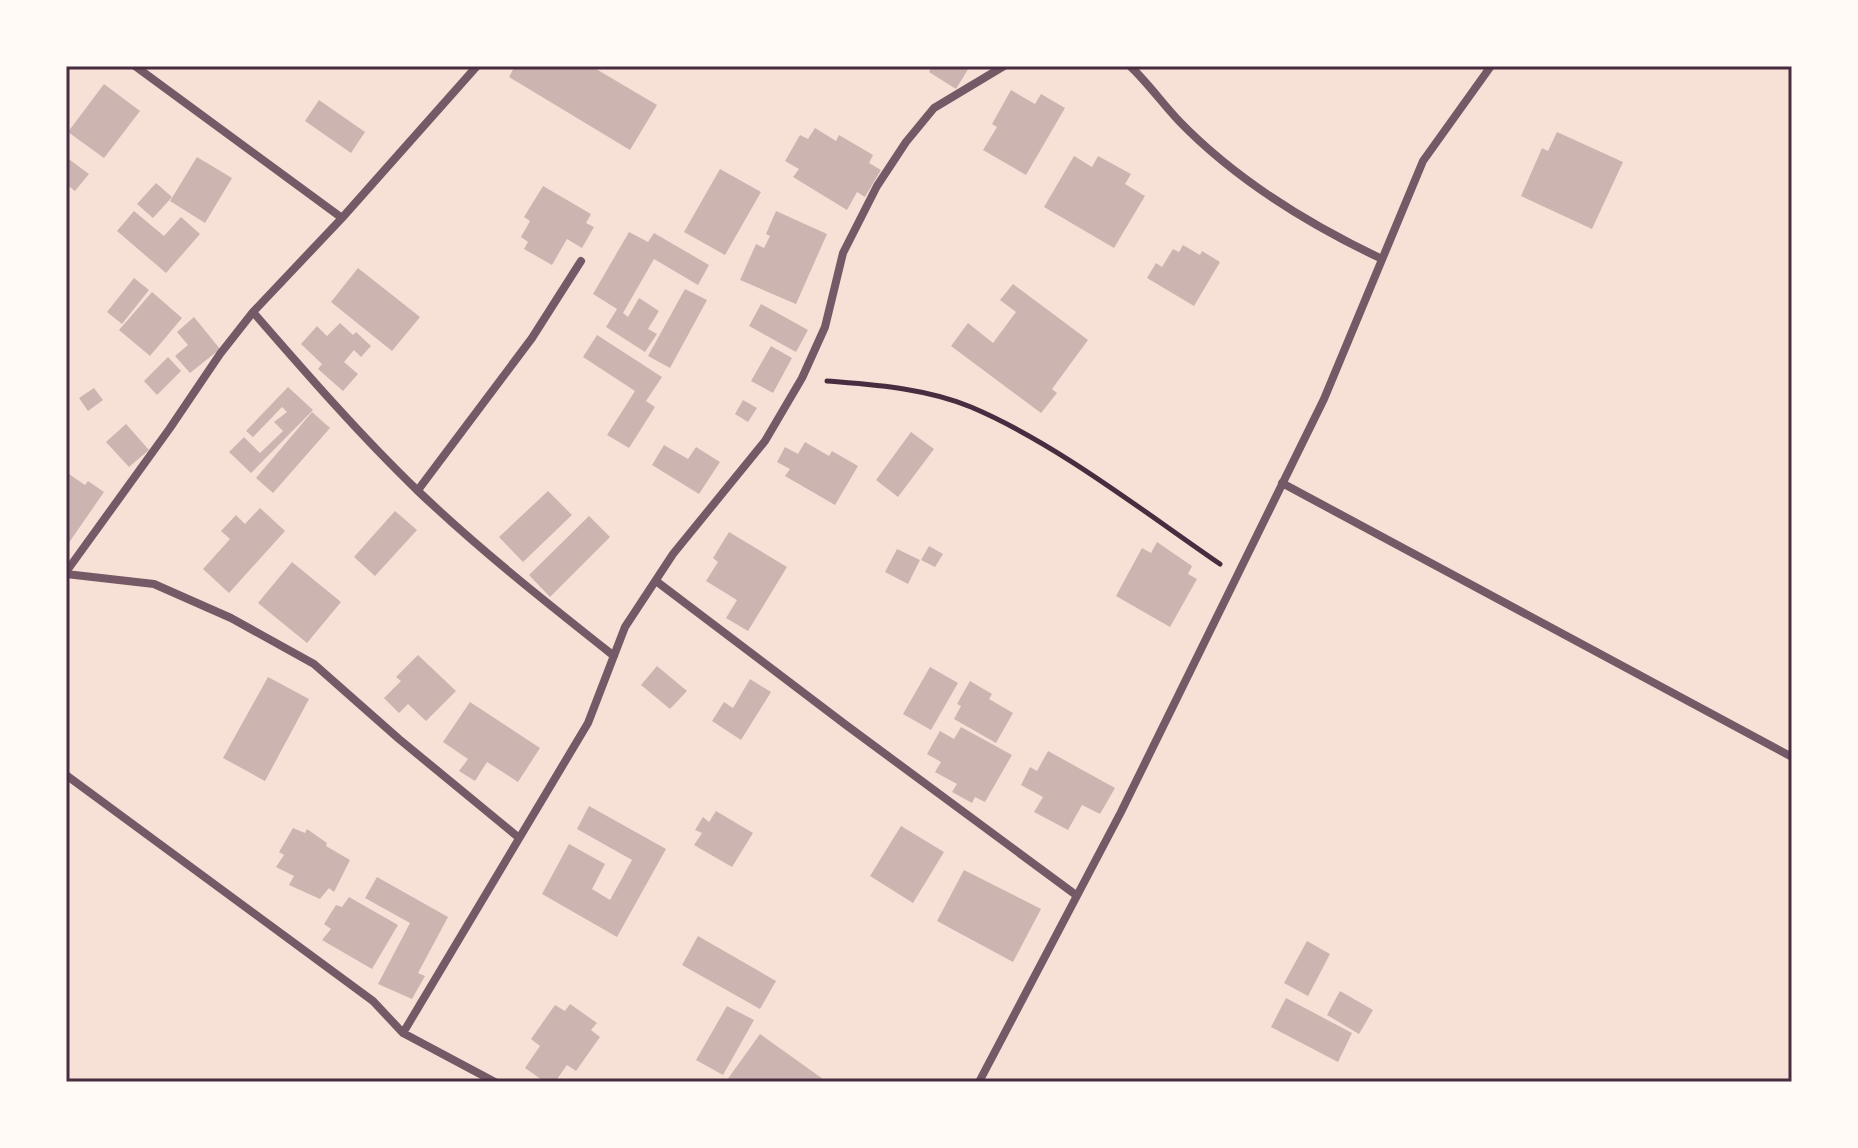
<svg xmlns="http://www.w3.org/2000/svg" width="1858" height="1148" font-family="'Crimson Pro',serif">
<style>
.building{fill:#ccb4b1}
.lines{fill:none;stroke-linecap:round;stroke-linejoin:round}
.path{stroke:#4a2c40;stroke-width:5}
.minor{stroke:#755966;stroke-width:8}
.neatline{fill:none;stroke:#4a2c40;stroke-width:3}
</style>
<rect width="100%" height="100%" fill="#f7e1d7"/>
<path class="building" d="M 515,66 L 591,66 L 657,105 L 630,150 L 509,77 Z
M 932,66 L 970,66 L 956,89 L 929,72 Z
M 104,84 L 140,111 L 104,158 L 68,132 Z
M 1011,90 L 1035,104 L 1041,94 L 1065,108 L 1026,175 L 983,150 L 997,127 L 992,124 Z
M 319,100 L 365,132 L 351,153 L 305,121 Z
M 815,128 L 836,141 L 839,135 L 873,155 L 869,163 L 881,170 L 865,197 L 857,192 L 847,210 L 793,177 L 799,169 L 785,161 L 800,135 L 808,139 Z
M 1557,132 L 1623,162 L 1592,229 L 1521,196 L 1542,148 L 1548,151 Z
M 1074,156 L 1092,167 L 1098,156 L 1131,174 L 1125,184 L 1145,196 L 1114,248 L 1044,207 Z
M 66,157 L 89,174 L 75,191 L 66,184 Z
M 197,157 L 232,178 L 205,223 L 170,201 Z
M 720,169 L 761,192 L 725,255 L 684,232 Z
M 156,183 L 172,197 L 153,218 L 137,204 Z
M 543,186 L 591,214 L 586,223 L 594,227 L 582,248 L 567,239 L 552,265 L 524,249 L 528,242 L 521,237 L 530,221 L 524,217 Z
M 134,211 L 164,236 L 181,217 L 200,234 L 166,273 L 117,231 Z
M 776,211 L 827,234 L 796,304 L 740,280 L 756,244 L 764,248 L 770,236 L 766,234 Z
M 629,232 L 648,242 L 654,233 L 709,265 L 698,285 L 654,259 L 623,313 L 628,317 L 639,298 L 659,311 L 648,329 L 657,334 L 645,352 L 606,327 L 617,309 L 593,294 Z
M 1183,245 L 1200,255 L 1202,251 L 1220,262 L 1194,306 L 1147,278 L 1156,263 L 1162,267 L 1173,249 L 1179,252 Z
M 358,268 L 420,317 L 392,351 L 331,302 Z
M 134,278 L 149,290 L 122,324 L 107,312 Z
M 1013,284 L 1088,340 L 1052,389 L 1057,393 L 1041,413 L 951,346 L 968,323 L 993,343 L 1016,312 L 1000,300 Z
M 685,289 L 707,300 L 670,368 L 648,356 Z
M 152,292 L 182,318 L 150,356 L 119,330 Z
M 761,304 L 808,330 L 796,352 L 749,326 Z
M 194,317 L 220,349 L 190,373 L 175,356 L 188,345 L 177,332 Z
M 340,323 L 353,335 L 356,332 L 371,346 L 361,357 L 354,350 L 344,362 L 358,374 L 343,391 L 318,369 L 322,364 L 301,344 L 317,326 L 327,336 Z
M 597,335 L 662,377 L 646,401 L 655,407 L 629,448 L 607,435 L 635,391 L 583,357 Z
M 771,346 L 792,358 L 773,393 L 751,381 Z
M 168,357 L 181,371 L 157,395 L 144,381 Z
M 288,387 L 313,410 L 251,473 L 229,452 L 244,437 L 260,453 L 283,431 L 274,422 L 287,412 L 282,407 L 253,437 L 246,431 Z
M 94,388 L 103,400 L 88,411 L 79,398 Z
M 743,400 L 757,408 L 748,422 L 735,414 Z
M 312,412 L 330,428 L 273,493 L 256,478 Z
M 126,424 L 149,450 L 129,467 L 106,442 Z
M 911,432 L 934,449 L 898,497 L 876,480 Z
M 805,442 L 829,456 L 832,451 L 858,466 L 835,505 L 785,476 L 790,469 L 777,462 L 785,447 L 798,454 Z
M 664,445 L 688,459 L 696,447 L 720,462 L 699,494 L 652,465 Z
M 66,472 L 85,485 L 88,481 L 104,492 L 66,547 Z
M 548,491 L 572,515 L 523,562 L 499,537 Z
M 260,508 L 285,531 L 229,593 L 203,569 L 230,539 L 221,531 L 236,515 L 245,524 Z
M 395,511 L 417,530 L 375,576 L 354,557 Z
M 589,516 L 610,537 L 550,597 L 529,575 Z
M 729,532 L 787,567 L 748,631 L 726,618 L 737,600 L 706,581 L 718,562 L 713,558 Z
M 1157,542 L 1192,566 L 1188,574 L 1197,579 L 1170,627 L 1116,596 L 1142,548 L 1151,553 Z
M 929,546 L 943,554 L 935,567 L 921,560 Z
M 897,549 L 920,560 L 908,584 L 885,572 Z
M 292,562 L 341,602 L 307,643 L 258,603 Z
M 418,655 L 456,691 L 426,721 L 408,704 L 399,713 L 384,698 L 401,681 L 396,677 Z
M 657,666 L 687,691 L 670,709 L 641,685 Z
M 930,667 L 958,683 L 931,730 L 903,714 Z
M 268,677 L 309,699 L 265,781 L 223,758 Z
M 750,679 L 771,692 L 741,740 L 712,721 L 724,702 L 733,708 Z
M 970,681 L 992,694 L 989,699 L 1013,713 L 996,743 L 954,719 L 961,706 L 957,704 Z
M 470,702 L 540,748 L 518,782 L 487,762 L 475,781 L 459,771 L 468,759 L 443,742 Z
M 961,727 L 1012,755 L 985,802 L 975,797 L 972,803 L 952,792 L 957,784 L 935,772 L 941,762 L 927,754 L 940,731 L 954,739 Z
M 1048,751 L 1115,788 L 1100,814 L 1082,805 L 1068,830 L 1034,812 L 1043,797 L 1021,785 L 1030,767 L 1037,771 Z
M 589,806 L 666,849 L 617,937 L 542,894 L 569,844 L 605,864 L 592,889 L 610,900 L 632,860 L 577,829 Z
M 716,811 L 753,833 L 732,867 L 694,845 L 702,833 L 695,830 L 703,817 L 709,822 Z
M 901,826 L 944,852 L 913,903 L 870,876 Z
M 293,828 L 305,833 L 307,829 L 327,843 L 326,846 L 350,860 L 334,892 L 329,888 L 320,899 L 289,885 L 294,876 L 276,867 L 284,855 L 279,852 Z
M 964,870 L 1041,909 L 1013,962 L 937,921 Z
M 377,877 L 448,917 L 418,973 L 425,976 L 412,999 L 378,984 L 410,923 L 365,898 Z
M 349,897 L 398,925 L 372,969 L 322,940 L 331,929 L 324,924 L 336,905 L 342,907 Z
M 698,936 L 776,981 L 760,1009 L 682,965 Z
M 1307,941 L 1330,954 L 1308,996 L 1284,983 Z
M 1340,991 L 1373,1010 L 1359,1034 L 1327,1015 Z
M 1286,998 L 1352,1033 L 1338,1062 L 1271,1027 Z
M 570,1004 L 597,1023 L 591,1030 L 600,1037 L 576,1071 L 567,1065 L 555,1082 L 545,1082 L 525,1068 L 540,1046 L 531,1039 L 555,1005 L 565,1011 Z
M 727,1006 L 754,1020 L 723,1075 L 696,1060 Z
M 760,1034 L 823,1079 L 821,1082 L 731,1082 L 727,1080 Z"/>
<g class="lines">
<path class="path" d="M 827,381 C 875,385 926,388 971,407 C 1056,443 1144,512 1220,564"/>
<path class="minor" d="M 135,66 L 342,218
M 1130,66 C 1148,83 1162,103 1179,121 C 1237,181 1308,224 1382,259
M 253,312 C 306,373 360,435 418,491 C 480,550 547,603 614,656
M 1282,483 L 1792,757
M 418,490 L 532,338 L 581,261
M 66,572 L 170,428 L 220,354 L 253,312 L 342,218 L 477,66
M 66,574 L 154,584 L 231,618 L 314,664 L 399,739 L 518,837
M 656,581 L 846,725 L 1076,895
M 66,775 L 373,1001 L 403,1033 L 495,1082
M 403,1033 L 588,723 L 625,627 L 673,554 L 765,441 L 802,378 L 825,327 L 843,253 L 877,186 L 906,142 L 934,108 L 1004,66
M 979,1082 L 1121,812 L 1324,399 L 1423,161 L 1491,66"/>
</g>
<rect width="1858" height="1148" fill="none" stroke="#fffaf5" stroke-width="136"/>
<rect x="68" y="68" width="1722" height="1012" class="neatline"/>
</svg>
